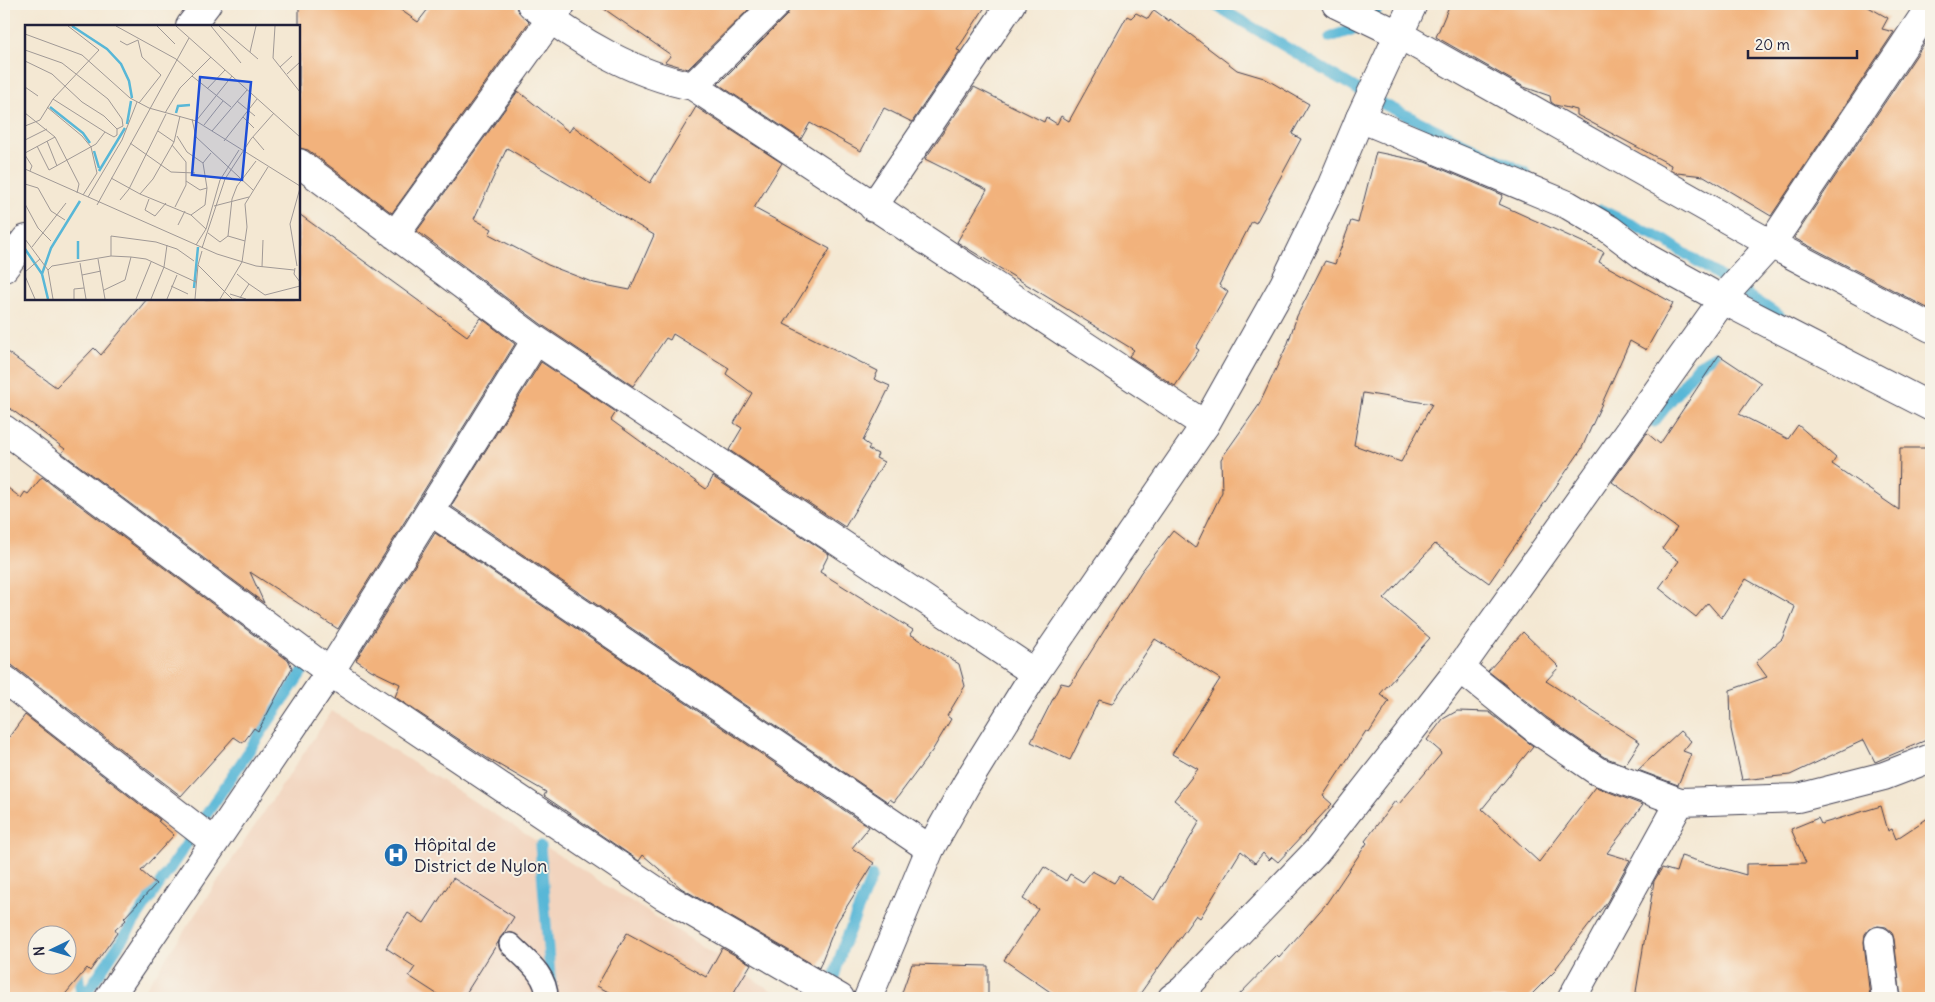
<svg xmlns="http://www.w3.org/2000/svg" width="1935" height="1002" font-family="Delius,sans-serif">
<style>
.built{fill:#f2d4be}
.lines{fill:none;stroke-linecap:round;stroke-linejoin:round}
.stream{stroke:#58b7d7;stroke-width:11}
.building{fill:#f2b27b;fill-rule:evenodd}
.service-casing{stroke:#424052;stroke-width:24}
.minor-casing{stroke:#424052;stroke-width:30}
.tertiary-casing{stroke:#424052;stroke-width:30}
.service{stroke:#fff;stroke-width:21}
.minor{stroke:#fff;stroke-width:28}
.tertiary{stroke:#fff;stroke-width:28}
.labels{text-anchor:middle;stroke-width:4;stroke-linejoin:round;paint-order:stroke}
.poi-label{font-size:18px;fill:#22223b;stroke:#f7f3e8;text-anchor:start}
.inset-river{fill:none;stroke:#58b7d7;stroke-width:2.5}
.inset-road{fill:none;stroke:#a09996;stroke-width:1}
.view{fill:#1d4ed8;fill-opacity:0.15;stroke:#1d4ed8;stroke-width:2.5}
.inset-edge{fill:none;stroke:#22223b;stroke-width:2.5}
</style>
<rect width="100%" height="100%" fill="#f7f3e8"/>
<filter id="ink" filterUnits="userSpaceOnUse"><feTurbulence type="fractalNoise" baseFrequency=".02" numOctaves="2"/><feDisplacementMap in="SourceGraphic" scale="10" xChannelSelector="R" yChannelSelector="G"/><feConvolveMatrix kernelMatrix="1 2 1 2 8 2 1 2 1" color-interpolation-filters="sRGB"/></filter>
<filter id="wash" filterUnits="userSpaceOnUse"><feTurbulence type="fractalNoise" baseFrequency=".0096" numOctaves="4" result="noise"/><feDisplacementMap in="SourceGraphic" scale="20" xChannelSelector="R" yChannelSelector="G"/><feGaussianBlur stdDeviation="1.12" result="paint"/><feColorMatrix in="noise" values="0 0 0 0 0 0 0 0 0 0 0 0 0 0 0 0 0 1.4 0 .05"/><feComposite in="paint" operator="in"/></filter>
<g filter="url(#wash)">
<rect width="100%" height="100%" fill="#f4e8d3"/>
<path class="built" d="M 332,711 L 783,998 L 139,998 Z"/>
<g class="lines">
<path class="stream" d="M 1213,4 L 1379,102 L 1526,173
M 1330,37 L 1370,24 L 1379,4
M 1601,210 L 1666,241 L 1780,316
M 1654,422 L 1698,366 L 1715,356
M 540,846 L 551,987
M 68,962 L 77,969 L 82,998
M 834,977 L 844,944 L 872,876
M 83,998 L 304,669 L 305,662 L 302,656"/>
</g>
<g id="blocks">
<path class="building" d="M 299,4 L 392,4 L 418,22 L 432,4 L 516,4 L 517,10 L 529,22 L 392,213 L 308,150 L 299,148 Z
M 597,4 L 754,4 L 688,69 L 665,62 L 671,55 Z
M 791,4 L 987,4 L 957,50 L 960,51 L 912,122 L 884,108 L 861,151 L 810,123 L 801,139 L 718,84 L 787,15 Z
M 1450,4 L 1863,4 L 1888,18 L 1882,29 L 1894,32 L 1771,216 L 1704,176 L 1677,173 L 1670,169 L 1671,165 L 1577,115 L 1577,110 L 1555,105 L 1551,102 L 1550,96 L 1524,87 L 1436,37 Z
M 1154,10 L 1169,21 L 1170,19 L 1237,70 L 1264,78 L 1309,104 L 1292,134 L 1301,139 L 1256,223 L 1252,221 L 1219,285 L 1228,292 L 1196,348 L 1199,350 L 1175,386 L 1129,356 L 1134,350 L 957,242 L 987,190 L 925,159 L 974,87 L 1044,122 L 1046,117 L 1057,124 L 1061,116 L 1069,121 L 1127,16 L 1131,18 L 1136,13 L 1148,19 Z
M 1926,41 L 1931,43 L 1931,310 L 1794,238 Z
M 518,91 L 569,132 L 573,126 L 650,183 L 696,107 L 782,163 L 754,208 L 830,249 L 784,324 L 878,371 L 874,379 L 890,386 L 863,441 L 870,446 L 868,449 L 878,454 L 876,458 L 884,462 L 845,527 L 729,450 L 742,428 L 734,423 L 752,393 L 726,374 L 729,368 L 673,334 L 670,340 L 666,338 L 633,386 L 545,327 L 417,231 ZM 507,148 L 654,235 L 630,290 L 594,283 L 548,265 L 489,234 L 492,229 L 474,219 Z
M 1376,152 L 1425,162 L 1503,195 L 1499,204 L 1604,252 L 1599,262 L 1673,303 L 1646,350 L 1630,341 L 1581,450 L 1489,583 L 1435,544 L 1384,599 L 1430,638 L 1380,694 L 1389,701 L 1369,733 L 1366,731 L 1323,796 L 1332,804 L 1278,862 L 1272,857 L 1269,860 L 1263,853 L 1255,863 L 1241,851 L 1200,918 L 1196,915 L 1137,998 L 1059,998 L 1004,960 L 1038,909 L 1023,899 L 1044,867 L 1066,881 L 1070,874 L 1083,882 L 1092,871 L 1114,883 L 1119,876 L 1154,900 L 1200,821 L 1174,800 L 1198,769 L 1172,754 L 1220,679 L 1155,639 L 1112,704 L 1099,700 L 1070,760 L 1031,742 L 1061,683 L 1070,685 L 1141,572 L 1173,531 L 1195,548 L 1222,492 L 1221,459 L 1259,405 L 1288,343 L 1297,316 L 1325,261 L 1335,264 L 1351,221 L 1358,223 ZM 1363,393 L 1432,404 L 1401,462 L 1354,445 Z
M 299,214 L 467,336 L 481,318 L 515,344 L 338,629 L 250,572 L 264,603 L 62,453 L 65,449 L 4,404 L 4,350 L 56,387 L 94,348 L 101,355 L 147,299 L 299,299 Z
M 1719,355 L 1761,383 L 1739,414 L 1788,439 L 1798,425 L 1836,458 L 1832,464 L 1899,510 L 1900,448 L 1931,448 L 1931,738 L 1875,762 L 1864,740 L 1790,775 L 1742,780 L 1731,729 L 1730,690 L 1767,677 L 1756,662 L 1782,639 L 1795,607 L 1746,579 L 1721,618 L 1708,603 L 1696,617 L 1659,588 L 1679,561 L 1662,549 L 1677,528 L 1612,482 L 1647,433 L 1660,444 Z
M 541,362 L 616,412 L 611,420 L 706,489 L 713,477 L 829,554 L 820,572 L 913,630 L 910,634 L 959,664 L 965,686 L 947,716 L 951,719 L 932,751 L 894,802 L 890,799 L 888,802 L 451,506 Z
M 42,477 L 289,661 L 292,668 L 258,731 L 254,728 L 243,743 L 234,737 L 181,796 L 4,659 L 4,485 L 21,498 L 25,492 L 28,494 Z
M 435,533 L 869,827 L 852,848 L 874,863 L 837,922 L 819,968 L 681,888 L 643,855 L 639,861 L 544,796 L 546,792 L 487,758 L 395,697 L 400,684 L 371,670 L 356,660 Z
M 1523,632 L 1559,667 L 1546,681 L 1640,742 L 1625,765 L 1604,757 L 1546,717 L 1488,671 Z
M 1457,711 L 1489,712 L 1533,746 L 1482,809 L 1539,862 L 1596,787 L 1643,805 L 1607,853 L 1630,860 L 1607,902 L 1556,968 L 1557,969 L 1528,998 L 1236,998 L 1277,956 L 1279,958 L 1326,904 L 1367,843 L 1365,841 L 1395,801 L 1399,804 L 1442,753 L 1427,740 L 1443,719 Z
M 25,715 L 160,820 L 158,821 L 174,835 L 141,871 L 156,884 L 124,918 L 126,920 L 115,930 L 117,933 L 90,971 L 87,968 L 62,998 L 4,998 L 4,744 ZM 38,934 L 68,934 L 68,964 L 38,964 Z
M 1680,731 L 1691,741 L 1683,751 L 1691,754 L 1678,785 L 1638,770 Z
M 1881,806 L 1888,831 L 1892,829 L 1896,839 L 1931,816 L 1931,998 L 1901,998 L 1894,939 L 1892,932 L 1886,927 L 1878,926 L 1869,929 L 1865,934 L 1864,942 L 1870,998 L 1635,998 L 1654,881 L 1662,868 L 1676,872 L 1681,856 L 1746,875 L 1746,864 L 1806,863 L 1791,829 L 1818,818 L 1821,824 Z
M 453,878 L 514,917 L 463,998 L 443,998 L 409,976 L 415,967 L 386,948 L 408,913 L 424,923 Z
M 627,933 L 706,977 L 722,948 L 751,964 L 734,992 L 745,998 L 620,998 L 597,986 Z
M 912,964 L 988,966 L 988,998 L 900,998 Z"/>
</g>
</g>
<g filter="url(#ink)">
<use href="#blocks" fill-opacity="0" stroke="#424052" stroke-width="1"/>
<g class="lines">
<g class="service-casing">
<path id="service" d="M 510,944 C 526,960 547,974 547,998"/>
</g>
<g class="minor-casing">
<path id="minor" d="M 531,4 C 577,41 635,75 693,86 L 1205,425
M 1336,4 L 1398,34 L 1771,244 L 1931,328
M 190,26 L 207,4
M 693,86 L 776,4
M 1360,118 L 1568,205 L 1609,229 L 1647,258 L 1723,300 L 1931,407
M 299,163 L 536,340 L 1035,673
M 873,207 L 1011,4
M 395,235 L 561,5
M 4,268 L 26,239
M 4,429 L 330,672 L 664,896 L 840,998
M 430,511 L 930,849
M 1460,668 L 1537,730 L 1597,771 L 1680,802 L 1798,798 L 1884,776 L 1931,758
M 4,679 L 214,842
M 1879,941 L 1886,998
M 109,998 L 330,672 L 536,340
M 1172,998 L 1183,990 L 1317,851 L 1460,668 L 1732,287 L 1771,244 L 1931,5
M 1572,998 L 1680,802"/>
</g>
<g class="tertiary-casing">
<path id="tertiary" d="M 868,998 L 930,849 L 967,783 L 1035,673 L 1205,425 L 1284,284 L 1331,187 L 1360,118 L 1413,4"/>
</g>
<use href="#service" class="service"/>
<use href="#minor" class="minor"/>
<use href="#tertiary" class="tertiary"/>
</g>
</g>
<defs>
<g id="hospital-disc" transform="scale(1.25)"><circle r="9.5" fill="#1f6fb2" stroke="#f7f3e8"/><path d="M-5-5h3v3.5h4V-5h3V5h-3V1.5h-4V5h-3Z" fill="#fff"/></g>
</defs>
<g fill-rule="evenodd">
<use href="#hospital-disc" x="396" y="855"/>
</g>
<g class="labels">
<g class="poi-label">
<text x="414" y="851">Hôpital de<tspan x="414" dy="21">District de Nylon</tspan></text>
</g>
</g>
<g transform="translate(25 25)">
<rect width="275" height="275" fill="#f4e8d3"/>
<path class="inset-river" d="M 47,1 L 82,24 L 96,39 L 104,56 L 107,73M 25,82 L 58,108 L 65,118M 151,88 L 153,81 L 165,80M 102,99 L 106,76M 69,126 L 74,143M 74,146 L 100,103M 53,216 L 53,234M 0,224 L 17,249 L 26,223 L 55,176M 17,249 L 23,274M 169,263 L 173,222"/>
<path class="inset-road" d="M 91,1 L 151,34 L 168,49M 132,1 L 150,19M 151,1 L 275,112M 186,1 L 216,38M 194,1 L 233,34M 250,1 L 248,33 L 275,67M 0,9 L 57,30 L 105,73 L 124,83 L 171,96 L 275,161M 113,15 L 117,32 L 136,50 L 114,78M 95,16 L 102,20 L 113,15M 0,25 L 37,38 L 83,74 L 97,94 L 98,101 L 92,104M 225,27 L 231,1M 0,36 L 27,49 L 57,77 L 79,91 L 92,104 L 92,110 L 89,112 L 80,107 L 28,74M 255,42 L 267,31M 262,49 L 275,37M 167,51 L 206,82M 0,62 L 13,71M 182,64 L 200,45M 212,76 L 230,91M 22,82 L 57,111 L 66,122 L 72,148 L 58,170M 0,88 L 30,112 L 54,159 L 52,168M 140,88 L 155,63 L 186,32M 218,92 L 229,103M 167,94 L 171,112 L 228,165M 171,96 L 207,51M 179,100 L 198,76M 0,101 L 15,95 L 28,74 L 74,25 L 43,1M 133,106 L 149,117M 187,106 L 222,65M 152,111 L 162,127 L 178,138M 228,112 L 239,125M 0,115 L 22,104M 22,116 L 32,141M 199,116 L 232,74M 105,118 L 146,147 L 170,148M 147,120 L 161,137 L 161,160 L 150,182M 12,121 L 24,145 L 71,119 L 80,107M 0,128 L 30,112M 0,130 L 7,141 L 5,146M 0,144 L 192,229 L 231,241 L 269,245M 86,153 L 115,169 L 166,190 L 181,204 L 171,220M 161,156 L 175,165 L 182,163 L 178,138 L 186,128M 0,159 L 13,163 L 26,186 L 40,195M 115,169 L 128,154 L 149,117 L 155,91M 63,172 L 97,115 L 112,77M 124,174 L 120,185 L 130,191 L 141,178M 95,175 L 104,164 L 141,89M 0,179 L 13,203 L 26,216M 72,180 L 164,13M 189,181 L 224,172M 166,190 L 180,180 L 182,163M 153,200 L 160,186M 181,204 L 195,155 L 214,125M 183,208 L 195,217 L 203,211M 0,214 L 23,245 L 28,274M 220,216 L 203,211 L 207,174 L 212,161 L 231,136M 7,222 L 41,178M 177,223 L 200,154 L 226,114 L 249,88M 177,226 L 173,240 L 207,274M 86,231 L 86,211 L 131,217 L 152,224 L 169,236M 73,234 L 80,274M 55,238 L 61,274M 272,241 L 265,199 L 275,163M 237,242 L 238,215M 270,243 L 269,249 L 275,257M 23,245 L 27,241 L 86,231 L 106,232 L 121,234 L 171,257M 0,247 L 15,234M 212,249 L 224,259M 57,250 L 76,246M 0,251 L 10,274M 146,261 L 163,269M 79,265 L 100,255 L 106,232M 205,269 L 221,274M 215,273 L 224,259 L 240,270 L 275,261M 49,274 L 49,264 L 59,263M 111,274 L 126,237M 126,274 L 139,242 L 142,220M 142,274 L 152,250M 170,274 L 173,240M 195,274 L 217,237 L 222,202 L 220,179 L 243,142"/>
<path class="view" d="M 175,52 L 226,57 L 217,155 L 167,150 Z"/>
<rect width="275" height="275" class="inset-edge"/>
</g>
<rect width="1935" height="1002" fill="none" stroke="#f7f3e8" stroke-width="20"/>
<g transform="translate(52 950) rotate(265)"><circle r="24" fill="#f7f3e8" stroke="#a29fa3"/>
<path d="M0-4L9 19L0 12L-9 19Z" fill="#1f6fb2"/>
<text y="-8" font-size="14" font-weight="bold" text-anchor="middle" fill="#22223b">N</text>
</g>
<path d="M1748 50v8h109v-8" fill="none" stroke="#22223b" stroke-width="2.5"/>
<text x="1755" y="50" font-size="15" fill="#22223b" stroke="#f7f3e8" stroke-width="4" paint-order="stroke">20 m</text>
</svg>
